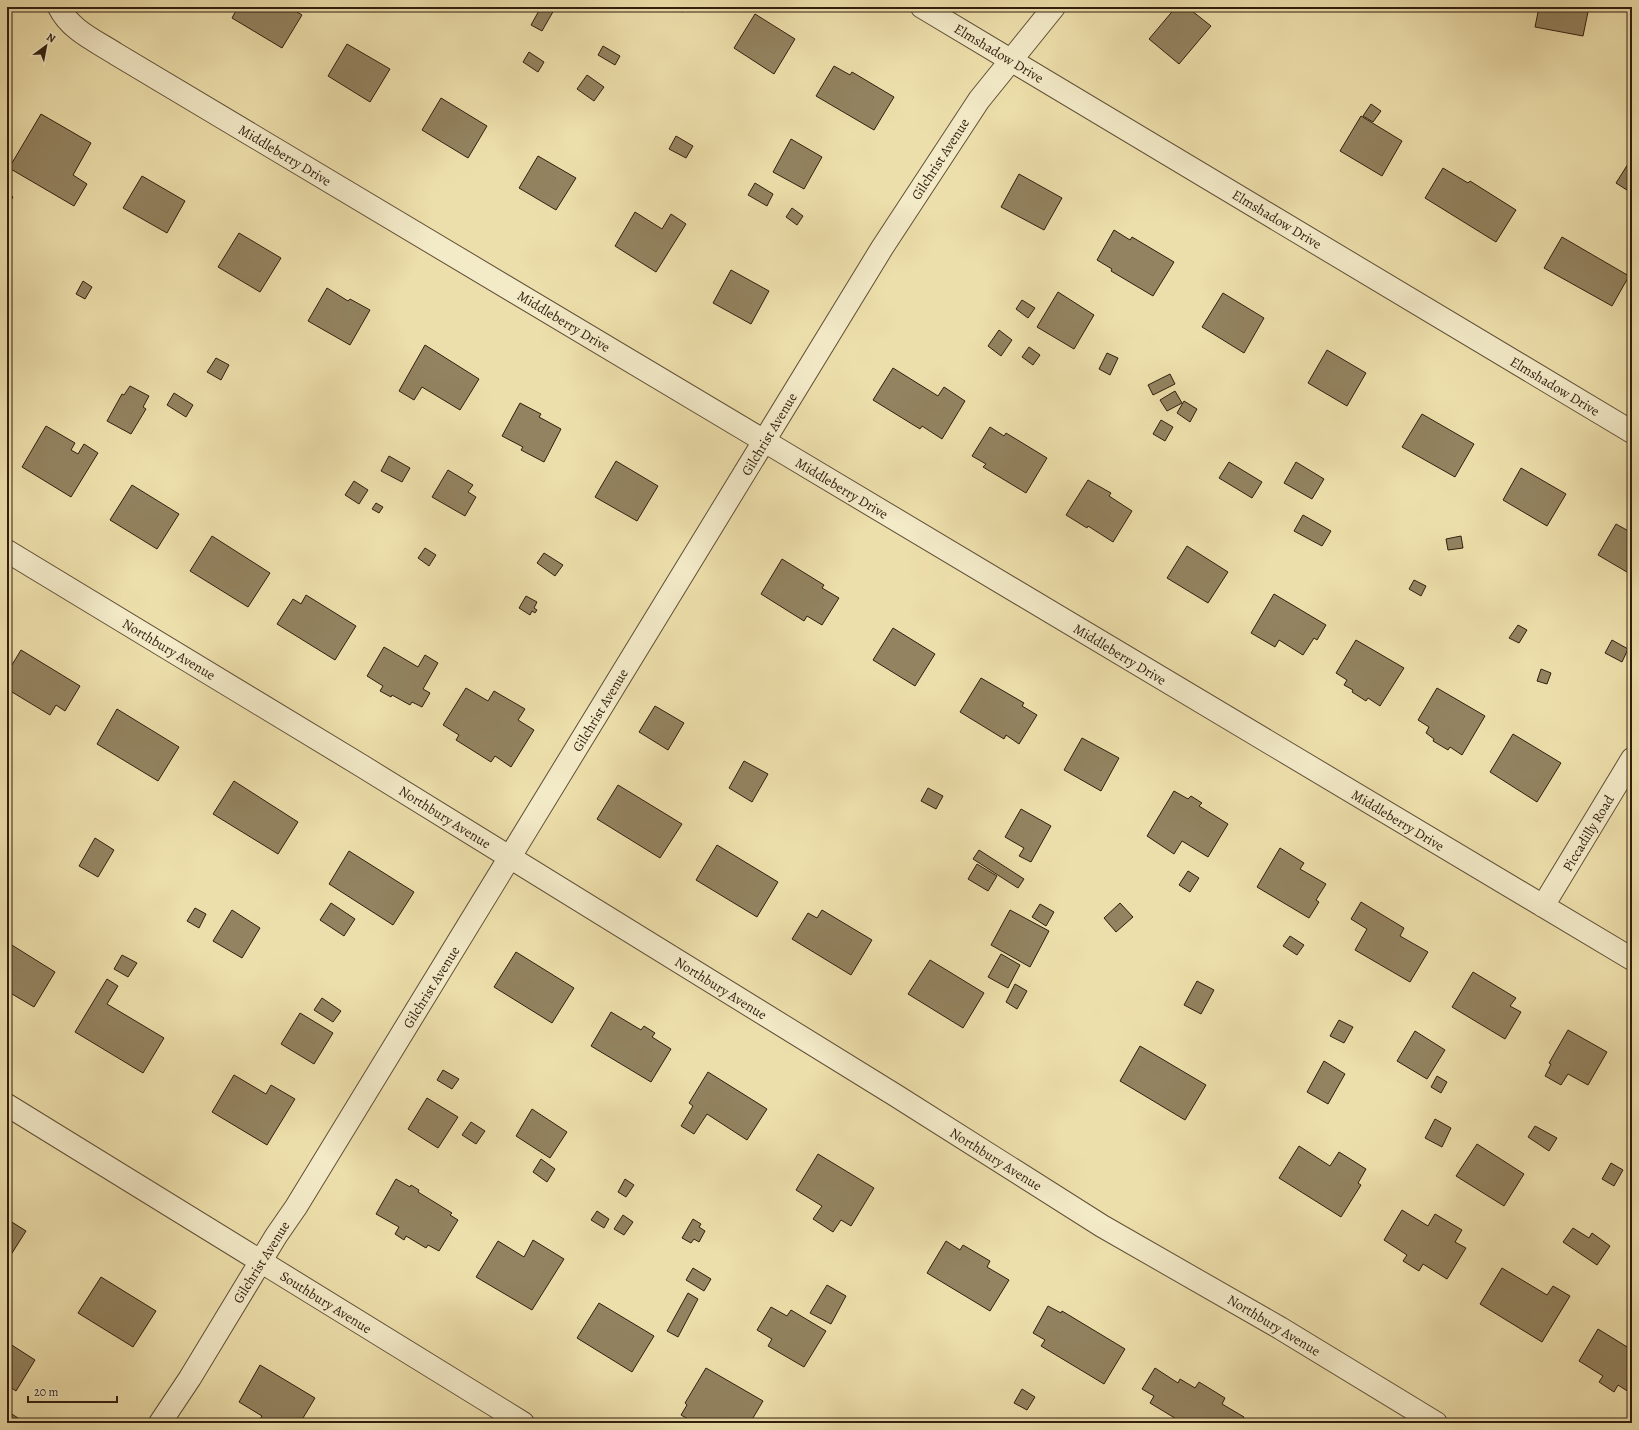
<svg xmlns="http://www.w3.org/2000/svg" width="1639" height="1430" font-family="Alegreya,serif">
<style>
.building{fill:#938360;stroke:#311f0f}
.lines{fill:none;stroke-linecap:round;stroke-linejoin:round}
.minor-casing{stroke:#604f36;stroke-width:24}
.minor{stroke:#f3eac8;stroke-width:22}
.labels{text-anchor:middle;stroke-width:3.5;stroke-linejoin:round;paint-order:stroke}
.street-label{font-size:14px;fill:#311f0f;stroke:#f3eac8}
</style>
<rect width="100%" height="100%" fill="#eddfab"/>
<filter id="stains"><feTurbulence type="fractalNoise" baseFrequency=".005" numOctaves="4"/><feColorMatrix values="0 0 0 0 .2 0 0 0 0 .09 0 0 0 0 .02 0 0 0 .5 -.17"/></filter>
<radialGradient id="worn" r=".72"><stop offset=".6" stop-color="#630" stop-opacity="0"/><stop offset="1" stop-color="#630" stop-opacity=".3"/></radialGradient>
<path class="building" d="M 238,7 L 289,7 L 302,15 L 282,48 L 232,18 Z
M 541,7 L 549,7 L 554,10 L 542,31 L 531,25 Z
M 673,7 L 686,7 L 683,12 Z
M 1176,7 L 1187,7 L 1211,26 L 1179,64 L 1149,39 Z
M 1539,7 L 1589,7 L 1583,36 L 1535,27 Z
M 755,14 L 795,39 L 774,74 L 734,48 Z
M 347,44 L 390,69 L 370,102 L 328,76 Z
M 603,46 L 620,56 L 615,65 L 598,55 Z
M 529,52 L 544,62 L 538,72 L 523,62 Z
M 834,66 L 850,75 L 852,72 L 894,97 L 874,130 L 816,96 Z
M 587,75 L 604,87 L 594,101 L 577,89 Z
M 441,98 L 487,126 L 468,158 L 422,130 Z
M 1371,104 L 1381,111 L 1373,122 L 1363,116 Z
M 41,114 L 91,143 L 73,175 L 87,184 L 74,206 L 9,168 Z
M 1361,116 L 1402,141 L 1382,176 L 1340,151 Z
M 676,136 L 693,146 L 686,158 L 669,149 Z
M 791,139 L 822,157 L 804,189 L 773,172 Z
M 538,156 L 576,178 L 556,210 L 519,188 Z
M 1628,164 L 1632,166 L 1632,188 L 1630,192 L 1616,183 Z
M 1443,168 L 1468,183 L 1470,181 L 1516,210 L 1496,242 L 1425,198 Z
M 1019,174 L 1062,198 L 1044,230 L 1001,207 Z
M 142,176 L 185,201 L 167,233 L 123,208 Z
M 755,183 L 773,194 L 767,206 L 748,195 Z
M 7,194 L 13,197 L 7,206 Z
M 792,208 L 803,216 L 797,225 L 786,217 Z
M 635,212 L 662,229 L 671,214 L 686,224 L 656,272 L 615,246 Z
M 1114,230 L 1130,240 L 1132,237 L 1174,262 L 1153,296 L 1111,271 L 1112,269 L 1097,260 Z
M 239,233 L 281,258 L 260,292 L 218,267 Z
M 1562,237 L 1629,276 L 1612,306 L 1544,268 Z
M 731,270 L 769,291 L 751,324 L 713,303 Z
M 83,281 L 92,287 L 85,299 L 76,294 Z
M 327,288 L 348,301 L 350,299 L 370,310 L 350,345 L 308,321 Z
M 1058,292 L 1094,315 L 1074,349 L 1037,327 Z
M 1223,293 L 1264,318 L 1244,353 L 1202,327 Z
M 1022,300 L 1035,308 L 1028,318 L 1016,309 Z
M 999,330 L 1012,340 L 1001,356 L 988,346 Z
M 425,345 L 479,379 L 460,410 L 422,387 L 414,400 L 399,391 Z
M 1029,347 L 1040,355 L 1033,365 L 1022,357 Z
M 1327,350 L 1366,373 L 1347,406 L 1308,383 Z
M 1107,353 L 1118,358 L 1110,375 L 1099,369 Z
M 216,358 L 229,365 L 221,380 L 207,372 Z
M 893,368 L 938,396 L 944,387 L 965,401 L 942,439 L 922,426 L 920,429 L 873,400 Z
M 1170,374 L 1175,384 L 1153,395 L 1148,385 Z
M 130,386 L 149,396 L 143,407 L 146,409 L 131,434 L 107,421 L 122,394 L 124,395 Z
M 1175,391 L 1182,403 L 1167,411 L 1160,400 Z
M 174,393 L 193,405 L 186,417 L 167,405 Z
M 1184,401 L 1197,409 L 1190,422 L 1177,413 Z
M 520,403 L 541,414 L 539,417 L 561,429 L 544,462 L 521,450 L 523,447 L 502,436 Z
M 1422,414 L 1474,444 L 1455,477 L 1402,447 Z
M 1161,420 L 1173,427 L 1165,441 L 1153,434 Z
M 46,426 L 75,443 L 71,450 L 78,454 L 84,444 L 98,453 L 71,497 L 22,467 Z
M 990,427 L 1004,436 L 1006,433 L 1047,458 L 1026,493 L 983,467 L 986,464 L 972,456 Z
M 389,456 L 410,468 L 402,482 L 381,471 Z
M 616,461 L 658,486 L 637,521 L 595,497 Z
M 1229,462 L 1262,482 L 1252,498 L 1219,478 Z
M 1296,462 L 1324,479 L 1312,499 L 1284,483 Z
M 1521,468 L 1566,494 L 1547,526 L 1503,500 Z
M 448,470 L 473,485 L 468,492 L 476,497 L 465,516 L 432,497 Z
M 1088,480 L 1111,493 L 1109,496 L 1132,511 L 1113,542 L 1088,526 L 1087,528 L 1066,515 Z
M 354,481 L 368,490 L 359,504 L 345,495 Z
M 132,485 L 179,514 L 157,549 L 110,520 Z
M 376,503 L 383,507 L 379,513 L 372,509 Z
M 1303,515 L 1331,531 L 1322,546 L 1294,531 Z
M 1616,524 L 1632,533 L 1632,575 L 1598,555 Z
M 212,536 L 270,573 L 248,607 L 190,571 Z
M 1461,536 L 1463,548 L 1448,550 L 1446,539 Z
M 1187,546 L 1228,572 L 1208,603 L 1167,578 Z
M 425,548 L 436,555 L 429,566 L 418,558 Z
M 544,553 L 563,565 L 555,576 L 537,563 Z
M 782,559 L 824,585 L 822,588 L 839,598 L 822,625 L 807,616 L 804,621 L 761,594 Z
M 1414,580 L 1426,586 L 1421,596 L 1409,589 Z
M 1274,594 L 1326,625 L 1317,640 L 1314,638 L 1303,655 L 1279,640 L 1275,647 L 1251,633 Z
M 306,595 L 356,626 L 335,660 L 277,624 L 293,599 L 301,604 Z
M 526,596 L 537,602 L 534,608 L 537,610 L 535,613 L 532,611 L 530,615 L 519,608 Z
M 1518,625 L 1527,630 L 1519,643 L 1509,638 Z
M 893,628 L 935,654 L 915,686 L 873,660 Z
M 1356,640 L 1404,668 L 1380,706 L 1368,698 L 1366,701 L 1352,692 L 1353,690 L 1344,685 L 1347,680 L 1336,673 Z
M 1612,640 L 1628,649 L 1622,662 L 1605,653 Z
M 384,647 L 418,667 L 425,655 L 438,663 L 423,689 L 430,693 L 422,707 L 412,702 L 410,705 L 392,695 L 391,697 L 380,691 L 383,686 L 367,676 Z
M 21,650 L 80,686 L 65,711 L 56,705 L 50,715 L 7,689 L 7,673 Z
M 1541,669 L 1551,673 L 1547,684 L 1537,681 Z
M 981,678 L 1024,703 L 1022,706 L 1037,715 L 1019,744 L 1006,735 L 1004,739 L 960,712 Z
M 466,688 L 488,701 L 494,691 L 525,709 L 518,720 L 534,730 L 511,767 L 495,756 L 491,762 L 456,740 L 459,735 L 443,725 Z
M 1437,688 L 1485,716 L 1462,755 L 1450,747 L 1448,750 L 1433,741 L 1434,739 L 1426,733 L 1429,727 L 1418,720 Z
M 655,706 L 684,723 L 668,750 L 639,732 Z
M 117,709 L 179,747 L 158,781 L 97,744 Z
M 1513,734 L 1561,763 L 1537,802 L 1490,772 Z
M 1082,738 L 1119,758 L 1101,791 L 1064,770 Z
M 744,761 L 768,774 L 752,802 L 729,788 Z
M 234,781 L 298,822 L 278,854 L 213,814 Z
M 618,785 L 682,824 L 660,858 L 597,819 Z
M 928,788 L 943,796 L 936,809 L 921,801 Z
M 1174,791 L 1188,799 L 1191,796 L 1202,803 L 1199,806 L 1228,824 L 1208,857 L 1182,841 L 1174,854 L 1147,836 Z
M 1021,809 L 1051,826 L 1031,862 L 1019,856 L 1024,848 L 1005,837 Z
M 95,838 L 114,850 L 98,877 L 79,866 Z
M 717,845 L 778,882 L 757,917 L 696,880 Z
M 1280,848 L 1304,863 L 1300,869 L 1326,884 L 1316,900 L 1319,902 L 1309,918 L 1257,887 Z
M 979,850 L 1024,879 L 1018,888 L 973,859 Z
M 349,851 L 414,892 L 393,925 L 329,884 Z
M 977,864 L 997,876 L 988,891 L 968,879 Z
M 1188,871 L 1199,878 L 1190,892 L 1179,885 Z
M 1361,902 L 1404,928 L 1400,936 L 1428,952 L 1410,982 L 1355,950 L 1367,929 L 1351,919 Z
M 331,903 L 355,919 L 344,936 L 320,920 Z
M 1120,903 L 1133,917 L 1116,932 L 1104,918 Z
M 1040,904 L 1054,912 L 1046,926 L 1032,917 Z
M 195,908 L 206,914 L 199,928 L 187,921 Z
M 232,910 L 260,928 L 242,958 L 213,941 Z
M 822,910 L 872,940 L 851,975 L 792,939 L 808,913 L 817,918 Z
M 1010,910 L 1049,931 L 1030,967 L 991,945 Z
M 1290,936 L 1304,945 L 1297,955 L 1283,946 Z
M 7,942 L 55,972 L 34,1007 L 7,991 Z
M 516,952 L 574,988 L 552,1023 L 494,987 Z
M 1001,954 L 1020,965 L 1008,988 L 988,977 Z
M 122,955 L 137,963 L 128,977 L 114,969 Z
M 930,960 L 984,993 L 963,1028 L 908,994 Z
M 1473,972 L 1516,998 L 1510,1006 L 1521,1012 L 1505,1039 L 1452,1007 Z
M 107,979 L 118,986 L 107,1004 L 164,1038 L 143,1073 L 75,1032 Z
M 1197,981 L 1214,990 L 1201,1014 L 1184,1005 Z
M 1015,984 L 1027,991 L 1017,1009 L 1006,1002 Z
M 322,998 L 341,1011 L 333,1022 L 314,1010 Z
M 611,1012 L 641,1030 L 644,1026 L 655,1033 L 652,1037 L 671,1049 L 651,1082 L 591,1046 Z
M 300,1013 L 333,1033 L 314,1064 L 281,1044 Z
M 1339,1020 L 1353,1027 L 1344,1043 L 1330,1036 Z
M 1568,1030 L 1607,1052 L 1588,1085 L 1568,1074 L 1561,1085 L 1545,1076 L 1551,1064 L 1549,1063 Z
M 1415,1031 L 1445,1050 L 1427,1079 L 1397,1061 Z
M 1140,1046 L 1206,1085 L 1185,1120 L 1120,1081 Z
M 1324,1061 L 1345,1074 L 1328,1104 L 1307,1092 Z
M 443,1070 L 459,1079 L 452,1089 L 437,1080 Z
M 708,1072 L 767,1109 L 747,1140 L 707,1114 L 694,1134 L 681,1126 L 693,1106 L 689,1103 Z
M 234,1075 L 266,1094 L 271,1085 L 295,1099 L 267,1145 L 212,1112 Z
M 1437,1076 L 1447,1082 L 1441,1093 L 1431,1087 Z
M 427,1098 L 458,1117 L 438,1148 L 408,1129 Z
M 532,1109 L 567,1132 L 550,1158 L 516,1136 Z
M 1435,1119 L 1451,1128 L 1442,1147 L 1425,1138 Z
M 471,1122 L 485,1131 L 476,1144 L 462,1135 Z
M 1535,1126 L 1557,1138 L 1549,1151 L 1528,1137 Z
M 1477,1144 L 1524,1174 L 1504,1206 L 1456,1176 Z
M 1299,1146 L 1330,1166 L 1339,1152 L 1366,1169 L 1358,1183 L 1361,1185 L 1341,1217 L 1279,1178 Z
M 818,1154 L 874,1188 L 851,1226 L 841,1220 L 833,1232 L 813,1219 L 822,1206 L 796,1190 Z
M 541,1159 L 555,1169 L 547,1182 L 533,1172 Z
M 1611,1163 L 1623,1170 L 1614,1186 L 1602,1179 Z
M 396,1179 L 410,1187 L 411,1185 L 419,1190 L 418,1192 L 452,1213 L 450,1215 L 458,1220 L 439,1251 L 428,1245 L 426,1248 L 406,1236 L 404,1240 L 395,1234 L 399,1227 L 376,1214 Z
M 625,1179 L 634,1185 L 626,1197 L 618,1192 Z
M 1402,1210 L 1428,1226 L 1435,1214 L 1462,1230 L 1455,1242 L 1466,1248 L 1447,1279 L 1423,1264 L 1419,1271 L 1403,1261 L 1407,1255 L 1384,1240 Z
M 597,1211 L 609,1219 L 604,1228 L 591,1220 Z
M 623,1215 L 633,1222 L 624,1235 L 614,1229 Z
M 7,1219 L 26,1231 L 7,1261 Z
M 693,1219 L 701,1224 L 699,1227 L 705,1231 L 699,1242 L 694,1239 L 691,1243 L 682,1238 Z
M 1573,1228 L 1589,1238 L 1592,1233 L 1610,1246 L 1597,1265 L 1563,1242 Z
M 533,1240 L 564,1259 L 532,1310 L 476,1277 L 498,1241 L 524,1257 Z
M 946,1241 L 960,1250 L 963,1245 L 990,1261 L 987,1267 L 1009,1280 L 990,1311 L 927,1273 Z
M 693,1268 L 711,1279 L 704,1291 L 686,1280 Z
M 1502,1268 L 1547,1295 L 1553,1286 L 1570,1296 L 1542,1342 L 1480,1304 Z
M 101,1277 L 156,1311 L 133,1347 L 78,1313 Z
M 827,1285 L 846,1296 L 831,1324 L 810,1313 Z
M 688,1293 L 698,1299 L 678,1337 L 667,1331 Z
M 599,1303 L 654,1336 L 632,1372 L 577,1338 Z
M 1048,1306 L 1061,1313 L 1062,1311 L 1125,1349 L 1104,1384 L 1041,1346 L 1045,1340 L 1033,1333 Z
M 771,1307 L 787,1316 L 791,1310 L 826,1331 L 804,1367 L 768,1346 L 772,1339 L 757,1330 Z
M 1598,1329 L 1632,1350 L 1632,1394 L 1618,1385 L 1614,1392 L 1599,1382 L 1603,1376 L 1579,1361 Z
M 7,1342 L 35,1360 L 16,1391 L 7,1385 Z
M 260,1365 L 315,1398 L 300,1423 L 257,1423 L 262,1416 L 239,1402 Z
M 706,1368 L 763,1401 L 750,1423 L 695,1423 L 681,1415 L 687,1405 L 685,1403 Z
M 1155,1368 L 1178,1383 L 1180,1379 L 1195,1388 L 1199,1382 L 1225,1398 L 1222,1404 L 1244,1417 L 1240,1423 L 1183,1423 L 1150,1403 L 1154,1396 L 1142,1389 Z
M 1022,1389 L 1035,1397 L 1027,1410 L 1014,1403 Z
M 7,1411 L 26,1423 L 7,1423 Z"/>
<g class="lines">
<g class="minor-casing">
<path id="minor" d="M 59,7 C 70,30 96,41 116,54 L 1632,959
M 922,7 L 1632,432
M 7,551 L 362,766 L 895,1095 L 1102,1226 L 1280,1328 L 1436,1423
M 1543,906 L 1632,759
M 7,1105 L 523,1423
M 160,1423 L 190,1378 L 276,1236 L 296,1207 L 882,248 L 979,100 L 1054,7"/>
</g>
<use href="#minor" class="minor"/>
</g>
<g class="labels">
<g class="street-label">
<text transform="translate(999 53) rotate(31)" y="5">Elmshadow Drive</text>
<text transform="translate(285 155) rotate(31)" y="5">Middleberry Drive</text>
<text transform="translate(940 159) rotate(-57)" y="5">Gilchrist Avenue</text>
<text transform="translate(1277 219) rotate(31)" y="5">Elmshadow Drive</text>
<text transform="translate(564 321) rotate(31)" y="5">Middleberry Drive</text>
<text transform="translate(1555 386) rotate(31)" y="5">Elmshadow Drive</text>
<text transform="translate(769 434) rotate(-59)" y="5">Gilchrist Avenue</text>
<text transform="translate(842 488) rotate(31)" y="5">Middleberry Drive</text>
<text transform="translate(169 649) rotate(31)" y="5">Northbury Avenue</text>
<text transform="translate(1120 654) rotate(31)" y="5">Middleberry Drive</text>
<text transform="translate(600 710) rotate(-59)" y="5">Gilchrist Avenue</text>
<text transform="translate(445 817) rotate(32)" y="5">Northbury Avenue</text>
<text transform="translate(1398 820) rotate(31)" y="5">Middleberry Drive</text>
<text transform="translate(1588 833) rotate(-59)" y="5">Piccadilly Road</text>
<text transform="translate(431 987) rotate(-58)" y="5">Gilchrist Avenue</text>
<text transform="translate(721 988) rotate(32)" y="5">Northbury Avenue</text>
<text transform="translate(996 1159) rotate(32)" y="5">Northbury Avenue</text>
<text transform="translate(261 1262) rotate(-58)" y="5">Gilchrist Avenue</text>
<text transform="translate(326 1302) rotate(32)" y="5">Southbury Avenue</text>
<text transform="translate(1274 1325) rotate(31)" y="5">Northbury Avenue</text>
</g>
</g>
<rect width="1639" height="1430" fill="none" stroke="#eddfab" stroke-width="24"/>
<rect x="8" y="8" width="1623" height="1414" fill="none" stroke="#311f0f" stroke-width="2"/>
<rect x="12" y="12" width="1615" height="1406" fill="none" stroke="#311f0f"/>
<g transform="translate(46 46) rotate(32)" stroke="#f3eac8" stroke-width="3" paint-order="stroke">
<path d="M0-3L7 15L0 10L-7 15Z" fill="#311f0f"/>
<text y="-6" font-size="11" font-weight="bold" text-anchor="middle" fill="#311f0f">N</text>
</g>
<path d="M28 1396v6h89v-6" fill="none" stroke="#311f0f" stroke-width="2"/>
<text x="34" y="1396" font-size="12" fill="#311f0f" stroke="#f3eac8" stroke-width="3" paint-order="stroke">20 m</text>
<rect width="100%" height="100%" filter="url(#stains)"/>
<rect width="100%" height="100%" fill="url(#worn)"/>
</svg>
